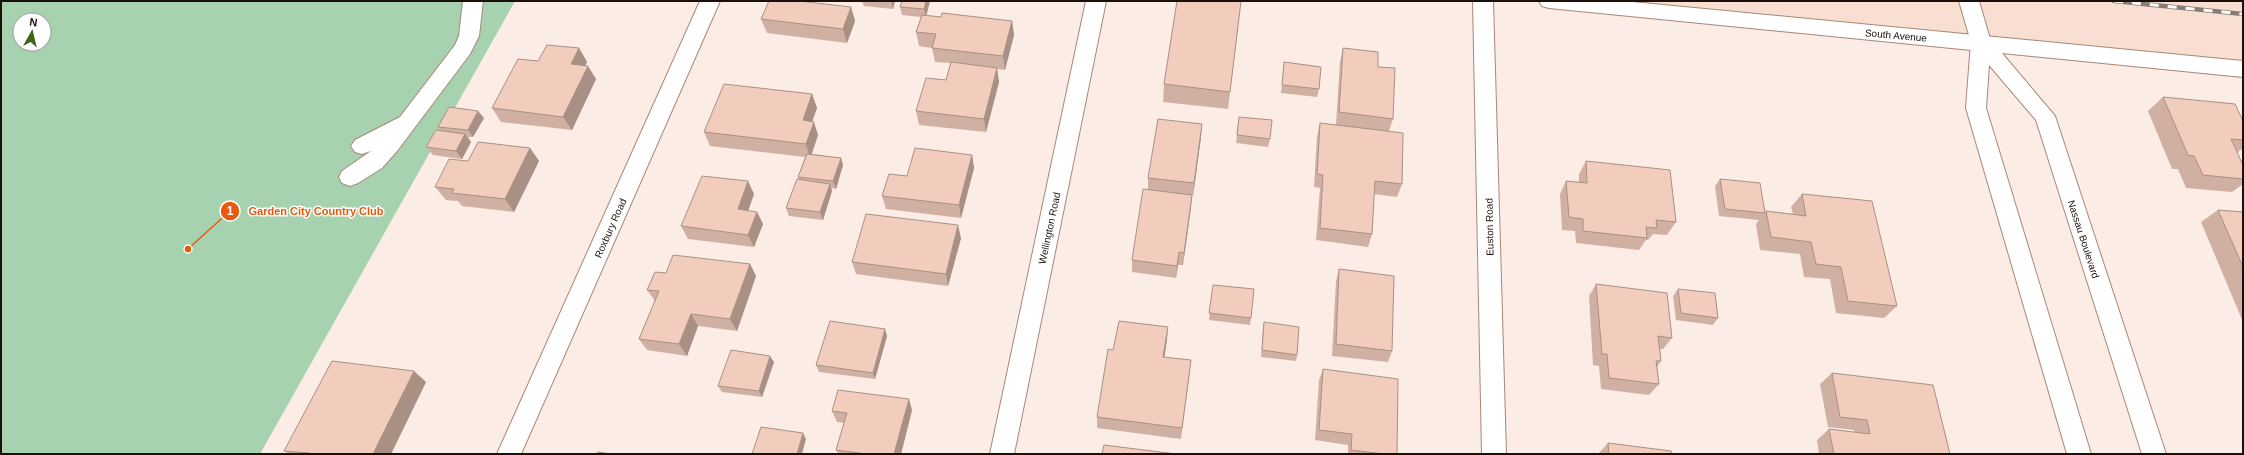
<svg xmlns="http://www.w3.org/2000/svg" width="2244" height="455" font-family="Arial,sans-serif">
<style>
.built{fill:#f9dfd1}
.green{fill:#a7d2b0;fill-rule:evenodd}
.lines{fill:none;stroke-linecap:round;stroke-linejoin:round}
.minor-casing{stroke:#a88776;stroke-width:2}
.major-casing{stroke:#a88776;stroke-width:2}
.minor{fill:#fff;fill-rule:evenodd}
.major{fill:#fff;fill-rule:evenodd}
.rail-casing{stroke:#897c75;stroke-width:4.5}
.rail{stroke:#fff;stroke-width:3;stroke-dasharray:9;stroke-linecap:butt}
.wall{fill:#d0b0a3}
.shaded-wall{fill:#a99084}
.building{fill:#f2cdbd;stroke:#a99084}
.labels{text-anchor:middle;stroke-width:3;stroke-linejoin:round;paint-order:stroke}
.street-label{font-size:10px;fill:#1b0f09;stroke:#fff}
.leader{fill:none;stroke:#e8590c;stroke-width:1.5}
.callout-dot{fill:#e8590c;stroke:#fff;stroke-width:1.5}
.mark-label{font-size:12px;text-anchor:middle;font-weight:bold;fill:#fff}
.callout-label{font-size:11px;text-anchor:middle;font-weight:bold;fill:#e8590c;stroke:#fff;stroke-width:3;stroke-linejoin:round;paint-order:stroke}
</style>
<rect width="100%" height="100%" fill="#fbece5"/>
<path class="built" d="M 1527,1 L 2243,1 L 2243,73 Z"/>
<path class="green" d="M 1,1 L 515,1 L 260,454 L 1,454 ZM 20,20 L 44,20 L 44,44 L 20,44 Z"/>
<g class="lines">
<g class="minor-casing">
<path id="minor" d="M 463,1 L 483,1 L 479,36 L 470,54 L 397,151 L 382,168 L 358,183 L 350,186 L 342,183 L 339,177 L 342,171 L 371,151 L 362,154 L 355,152 L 351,146 L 355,140 L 400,117 L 455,45 L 459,36 Z
M 700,1 L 720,1 L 521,454 L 497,454 Z
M 1086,1 L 1106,1 L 1014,454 L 990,454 Z
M 1473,1 L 1493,1 L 1506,454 L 1482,454 Z
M 1539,1 L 1622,1 L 2243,61 L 2243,77 L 1549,8 L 1542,6 Z"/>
</g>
<g class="major-casing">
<path id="major" d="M 1959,1 L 1979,1 L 1990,39 L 2055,116 L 2166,454 L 2142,454 L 2036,120 L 1989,65 L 1986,108 L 2091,454 L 2067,454 L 1966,108 L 1971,42 Z"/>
</g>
<use href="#minor" class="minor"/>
<use href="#major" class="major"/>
<g class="rail-casing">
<path id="rail" d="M 2114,1 L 2243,14"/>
</g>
<use href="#rail" class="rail"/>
</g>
<path class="wall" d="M 862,1 L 895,1 L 893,9 L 864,6 Z
M 902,1 L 930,1 L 926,15 L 941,17 L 1012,21 L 1014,35 L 1005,70 L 997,69 L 999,82 L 986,132 L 919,125 L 916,111 L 946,80 L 951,63 L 935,62 L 932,48 L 919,46 L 916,32 L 921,17 L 902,15 L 900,7 Z
M 1241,1 L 1228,109 L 1163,102 L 1164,84 Z
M 851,7 L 855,21 L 847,43 L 767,33 L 761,19 Z
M 579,48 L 587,62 L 585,65 L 596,79 L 572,130 L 501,122 L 492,108 L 538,61 Z
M 1343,48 L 1378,67 L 1393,119 L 1389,131 L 1402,184 L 1397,197 L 1374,194 L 1372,234 L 1368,247 L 1316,240 L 1320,188 L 1314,187 L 1317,137 L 1320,123 L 1336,125 L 1340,62 Z
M 1284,62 L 1319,89 L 1317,97 L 1281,93 Z
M 812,94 L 817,108 L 812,121 L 818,135 L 812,154 L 841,158 L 843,165 L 836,189 L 831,188 L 832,191 L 823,220 L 789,216 L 786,208 L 799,180 L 798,177 L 805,157 L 710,146 L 704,132 Z
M 2163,97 L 2243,121 L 2243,148 L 2237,153 L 2243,165 L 2243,184 L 2232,192 L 2186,188 L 2178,169 L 2172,169 L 2148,111 Z
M 1239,117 L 1270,139 L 1268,147 L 1236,143 Z
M 484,118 L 473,137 L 468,137 L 471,142 L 462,159 L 433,155 L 426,147 L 442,131 L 438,127 Z
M 1201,137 L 1193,196 L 1192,196 L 1183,265 L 1178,265 L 1176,278 L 1132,272 L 1132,260 L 1148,190 L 1148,178 Z
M 530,148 L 539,161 L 514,212 L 462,206 L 458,201 L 446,200 L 435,187 L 468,161 Z
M 972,155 L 974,168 L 961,218 L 886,209 L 882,196 L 907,176 Z
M 1586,161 L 1676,222 L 1667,235 L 1653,234 L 1648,240 L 1646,240 L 1639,250 L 1576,243 L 1575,231 L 1562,230 L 1560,194 L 1566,181 L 1579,182 L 1579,174 Z
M 1720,179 L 1765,213 L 1766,211 L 1793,214 L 1791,207 L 1802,194 L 1897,306 L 1884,318 L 1836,313 L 1830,279 L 1804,277 L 1800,254 L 1760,250 L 1756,224 L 1759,220 L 1719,216 L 1715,186 Z
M 754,194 L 748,211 L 757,212 L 763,224 L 754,247 L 688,239 L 681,226 Z
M 2218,210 L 2243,212 L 2243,322 L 2201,222 Z
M 961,238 L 948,286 L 856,274 L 852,262 Z
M 750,264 L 756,276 L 737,331 L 698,326 L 687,356 L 647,350 L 639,339 L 655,301 L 647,290 L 666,273 Z
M 1339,269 L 1392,351 L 1388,362 L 1332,356 L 1336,281 Z
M 1596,284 L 1672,338 L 1663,349 L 1660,349 L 1661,361 L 1657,367 L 1659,384 L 1649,395 L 1601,389 L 1599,366 L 1593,365 L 1589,296 Z
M 1213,285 L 1251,318 L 1250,325 L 1209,320 Z
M 1678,289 L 1718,318 L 1713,325 L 1676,320 L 1673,296 Z
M 1264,322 L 1297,355 L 1296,361 L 1261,357 L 1263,329 Z
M 887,336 L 875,379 L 819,372 L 816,365 Z
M 1167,339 L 1164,357 L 1190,371 L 1181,439 L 1097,428 L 1097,417 L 1113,350 Z
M 774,362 L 762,397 L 722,392 L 718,386 Z
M 1323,369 L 1397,454 L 1348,454 L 1348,445 L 1315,440 L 1319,380 Z
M 1832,373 L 1950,454 L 1819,454 L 1817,440 L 1829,429 L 1854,432 L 1854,430 L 1828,427 L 1820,384 Z
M 426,382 L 391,454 L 289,454 L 284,451 Z
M 912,410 L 901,454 L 839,454 L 836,450 L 844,423 L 837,422 L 832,411 Z
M 1608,443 L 1672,454 L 1599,454 L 1599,453 Z"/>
<path class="shaded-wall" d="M 891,1 L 895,1 L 893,9 Z
M 926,1 L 930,1 L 926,17 L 924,9 Z
M 851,7 L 855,21 L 847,43 L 843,29 Z
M 1012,21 L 1014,35 L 1005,70 L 1003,56 Z
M 579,48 L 587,62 L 579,78 L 571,64 Z
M 588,66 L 596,79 L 572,130 L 563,117 Z
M 997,68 L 999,82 L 986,132 L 984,119 Z
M 812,94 L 817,108 L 808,134 L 803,120 Z
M 478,111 L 484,118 L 473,137 L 468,130 Z
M 814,122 L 818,135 L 810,158 L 806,144 Z
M 1202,124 L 1201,137 L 1193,196 L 1194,183 Z
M 465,134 L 471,142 L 462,159 L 456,151 Z
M 530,148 L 539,161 L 514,212 L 505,199 Z
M 972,155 L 974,168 L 961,218 L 959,205 Z
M 841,158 L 843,165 L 836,189 L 833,181 Z
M 748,181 L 754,194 L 744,222 L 738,209 Z
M 830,184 L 832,191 L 823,220 L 820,212 Z
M 1192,195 L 1191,208 L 1183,265 L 1184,253 Z
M 757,212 L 763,224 L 754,247 L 748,235 Z
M 958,225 L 961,238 L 948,286 L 946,274 Z
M 1179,252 L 1178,265 L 1176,278 L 1177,266 Z
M 750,264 L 756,276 L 737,331 L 730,319 Z
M 691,314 L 698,326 L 687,356 L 679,344 Z
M 1168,327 L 1167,339 L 1163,368 L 1163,357 Z
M 885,329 L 887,336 L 875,379 L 873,373 Z
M 770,356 L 774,362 L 762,397 L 759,391 Z
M 414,371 L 426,382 L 391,454 L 373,454 Z
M 909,399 L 912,410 L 901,454 L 894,454 Z
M 803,433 L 806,439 L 802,454 L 797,454 Z"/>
<path class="building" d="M 769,1 L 799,1 L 851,7 L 843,29 L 761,19 Z
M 902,1 L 926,1 L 924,9 L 900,7 Z
M 1177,1 L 1241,1 L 1230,92 L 1164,84 Z
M 942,13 L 1012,21 L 1003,56 L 932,48 L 936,34 L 916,32 L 922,15 L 941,17 Z
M 547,45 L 579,48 L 571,64 L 588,66 L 563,117 L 492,108 L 518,59 L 538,61 Z
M 1343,48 L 1378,52 L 1378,67 L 1395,68 L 1393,119 L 1339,112 Z
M 951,62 L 997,68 L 984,119 L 916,111 L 926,78 L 946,80 Z
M 1284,62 L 1321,67 L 1319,89 L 1282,85 Z
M 724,84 L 812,94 L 803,120 L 814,122 L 806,144 L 704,132 Z
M 2163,97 L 2235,104 L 2243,121 L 2243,140 L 2231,139 L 2243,165 L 2243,179 L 2203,175 L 2194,156 L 2188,155 Z
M 449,107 L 478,111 L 468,130 L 438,127 Z
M 1239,117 L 1272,120 L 1270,139 L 1237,135 Z
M 1158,119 L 1202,124 L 1194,183 L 1148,178 Z
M 1320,123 L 1403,133 L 1402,184 L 1375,181 L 1372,234 L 1320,228 L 1323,175 L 1317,174 Z
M 436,130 L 465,134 L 456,151 L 426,147 Z
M 478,142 L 530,148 L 505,199 L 452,193 L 454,189 L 435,187 L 449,159 L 468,161 Z
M 915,148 L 972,155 L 959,205 L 882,196 L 889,174 L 907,176 Z
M 807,154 L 841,158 L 833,181 L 798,177 Z
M 1586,161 L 1670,170 L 1676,222 L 1656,220 L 1657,228 L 1646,227 L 1647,238 L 1583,231 L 1583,219 L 1569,217 L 1566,181 L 1587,183 Z
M 702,176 L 748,181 L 738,209 L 757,212 L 748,235 L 681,226 Z
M 797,179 L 830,184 L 820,212 L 786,208 Z
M 1720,179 L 1760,183 L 1765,213 L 1725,209 Z
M 1143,189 L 1192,195 L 1184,253 L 1179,252 L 1177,266 L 1132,260 Z
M 1802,194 L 1872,201 L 1897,306 L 1848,301 L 1841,267 L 1816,264 L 1811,242 L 1771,237 L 1766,211 L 1806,216 Z
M 2218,210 L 2243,212 L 2243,267 Z
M 866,214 L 958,225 L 946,274 L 852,262 Z
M 673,255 L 750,264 L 730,319 L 691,314 L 679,344 L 639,339 L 659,291 L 647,290 L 655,272 L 666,273 Z
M 1339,269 L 1394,276 L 1392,351 L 1336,344 Z
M 1596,284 L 1667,293 L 1672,338 L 1658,336 L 1661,361 L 1656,361 L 1659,384 L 1609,378 L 1607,354 L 1602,354 Z
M 1213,285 L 1254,289 L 1251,318 L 1209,313 Z
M 1678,289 L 1715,293 L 1718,318 L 1681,313 Z
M 830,321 L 885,329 L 873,373 L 816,365 Z
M 1119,321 L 1168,327 L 1163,357 L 1191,360 L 1182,428 L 1097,417 L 1108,349 L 1113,350 Z
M 1264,322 L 1299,327 L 1297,355 L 1262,350 Z
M 731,350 L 770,356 L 759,391 L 718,386 Z
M 332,361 L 414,371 L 373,454 L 310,454 L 310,453 L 284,451 Z
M 1323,369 L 1398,379 L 1397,454 L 1384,454 L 1351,450 L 1352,434 L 1319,430 Z
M 1832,373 L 1933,385 L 1950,454 L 1834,454 L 1829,429 L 1870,434 L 1867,420 L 1840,417 Z
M 838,390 L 909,399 L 894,454 L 867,454 L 836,450 L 847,413 L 832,411 Z
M 761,427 L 803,433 L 797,454 L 752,454 Z
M 1608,443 L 1671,451 L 1672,454 L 1609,454 Z
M 1104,445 L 1176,454 L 1102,454 Z
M 598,452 L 611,454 L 597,454 Z"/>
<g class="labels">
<g class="street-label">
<text transform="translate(1896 35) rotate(5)" y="4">South Avenue</text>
<text transform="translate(1489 227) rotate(-91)" y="4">Euston Road</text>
<text transform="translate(610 228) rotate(-66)" y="4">Roxbury Road</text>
<text transform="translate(1049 228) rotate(-78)" y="4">Wellington Road</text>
<text transform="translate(2084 239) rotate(72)" y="4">Nassau Boulevard</text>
</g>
</g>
<path class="leader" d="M188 249L230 211"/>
<g class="callout-dot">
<circle cx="188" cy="249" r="4"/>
<circle cx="230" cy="211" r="10"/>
</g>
<g class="mark-label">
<text x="230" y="215">1</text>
</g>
<g class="callout-label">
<text x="316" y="215">Garden City Country Club</text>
</g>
<rect width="2244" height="455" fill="none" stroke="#1b0f09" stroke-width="4"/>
<g transform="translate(32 32) rotate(8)"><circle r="19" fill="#ffffff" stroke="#a49f9d"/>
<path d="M0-3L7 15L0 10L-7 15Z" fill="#42651c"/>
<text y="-6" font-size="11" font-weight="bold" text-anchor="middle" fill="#1b0f09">N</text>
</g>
</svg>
